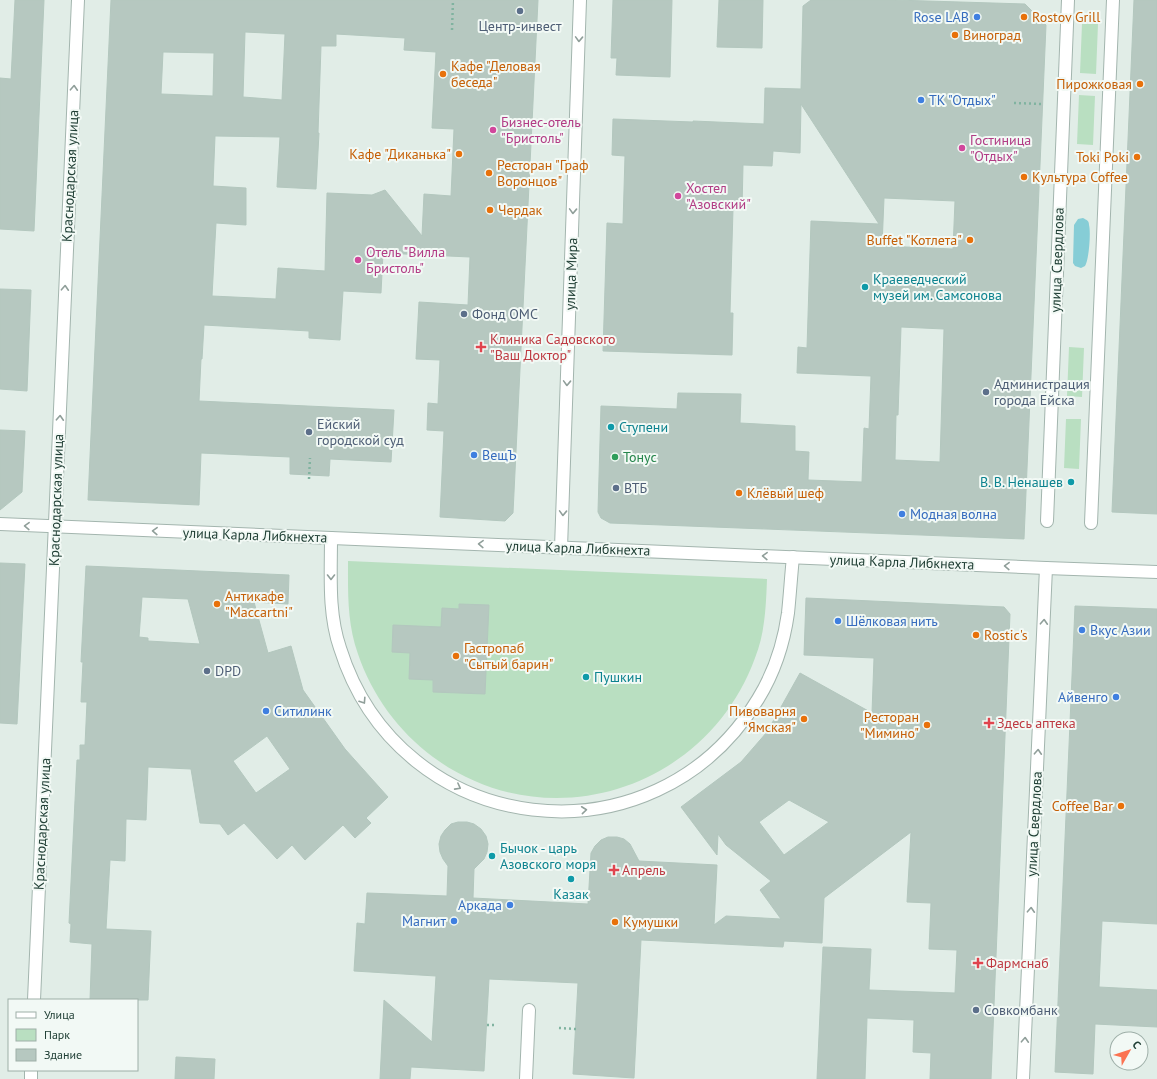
<svg xmlns="http://www.w3.org/2000/svg" width="1157" height="1079" font-family="'PT Sans',sans-serif">
<style>
.green{fill:#b9dfc1}
.water{fill:#86cdd6}
.building{fill:#b6c8c0;stroke:#b3c7be;fill-rule:evenodd}
.lines{fill:none;stroke-linecap:round;stroke-linejoin:round}
.service-casing{stroke:#a3b5ae;stroke-width:14}
.pedestrian-casing{stroke:#a3b5ae;stroke-width:14}
.minor-casing{stroke:#a3b5ae;stroke-width:14}
.tertiary-casing{stroke:#a3b5ae;stroke-width:14}
.path{stroke:#80b3a0;stroke-width:2.5;stroke-dasharray:2 3;stroke-linecap:butt}
.service{stroke:#fff;stroke-width:12}
.pedestrian{stroke:#fff;stroke-width:12}
.minor{stroke:#fff;stroke-width:12}
.tertiary{stroke:#fff;stroke-width:12}
.oneway{stroke:#909f9a}
.service-dot{fill:#5c6f8a;stroke:#f2f9f5;stroke-width:1.5}
.shop-dot{fill:#3f7fe0;stroke:#f2f9f5;stroke-width:1.5}
.food-dot{fill:#e8710a;stroke:#f2f9f5;stroke-width:1.5}
.hotel-dot{fill:#d1479c;stroke:#f2f9f5;stroke-width:1.5}
.culture-dot{fill:#0f9aa8;stroke:#f2f9f5;stroke-width:1.5}
.health-dot{fill:#e0444e;stroke:#f2f9f5;stroke-width:1.5}
.leisure-dot{fill:#2e9e5b;stroke:#f2f9f5;stroke-width:1.5}
.labels{text-anchor:middle;stroke-width:4;stroke-linejoin:round;paint-order:stroke}
.shop-label{font-size:14px;fill:#366cbe;stroke:#f2f9f5;text-anchor:start}
.food-label{font-size:14px;fill:#c56008;stroke:#f2f9f5;text-anchor:start}
.service-label{font-size:14px;fill:#4e5e75;stroke:#f2f9f5;text-anchor:start}
.hotel-label{font-size:14px;fill:#b23c85;stroke:#f2f9f5;text-anchor:start}
.street-label{font-size:14px;fill:#203f35;stroke:#f2f9f5}
.culture-label{font-size:14px;fill:#0d838f;stroke:#f2f9f5;text-anchor:start}
.health-label{font-size:14px;fill:#be3a42;stroke:#f2f9f5;text-anchor:start}
.leisure-label{font-size:14px;fill:#27864d;stroke:#f2f9f5;text-anchor:start}
</style>
<rect width="100%" height="100%" fill="#e1ede7"/>
<path class="green" d="M 1082,24 L 1098,24 L 1096,74 L 1080,73 Z
M 1079,95 L 1095,96 L 1093,145 L 1077,144 Z
M 1069,347 L 1084,348 L 1082,397 L 1067,396 Z
M 1066,419 L 1081,419 L 1079,469 L 1064,468 Z
M 348,561 L 767,579 C 766,606 765,633 755,658 C 707,790 547,841 433,757 C 398,731 372,695 358,654 C 347,623 348,593 348,561 Z"/>
<path class="water" d="M 1083,218 C 1087,220 1089,221 1089,225 C 1091,232 1089,260 1085,266 L 1081,268 L 1075,266 L 1073,263 L 1074,225 L 1078,219 Z"/>
<path class="building" d="M 15,0 L 44,0 L 34,231 L 0,229 L 0,78 L 11,79 Z
M 111,0 L 538,0 L 513,513 L 505,521 L 440,517 L 444,431 L 427,430 L 428,403 L 438,404 L 440,360 L 416,359 L 419,302 L 468,305 L 470,257 L 383,253 L 381,293 L 343,291 L 340,340 L 309,338 L 309,331 L 204,325 L 202,359 L 201,359 L 199,401 L 394,410 L 391,462 L 330,459 L 329,476 L 290,474 L 290,457 L 201,453 L 199,505 L 88,500 ZM 245,32 L 285,34 L 282,100 L 243,97 ZM 336,34 L 405,38 L 404,50 L 436,52 L 432,128 L 454,129 L 451,196 L 424,194 L 422,236 L 385,190 L 372,195 L 327,193 L 325,271 L 278,268 L 276,299 L 212,296 L 216,223 L 246,225 L 246,188 L 213,186 L 215,136 L 280,137 L 277,187 L 316,189 L 319,133 L 318,133 L 321,46 L 336,46 ZM 163,52 L 214,53 L 213,96 L 161,94 Z
M 613,0 L 672,0 L 670,77 L 616,75 L 617,58 L 611,58 Z
M 719,0 L 763,0 L 762,48 L 717,47 Z
M 811,0 L 895,0 L 1025,4 L 1046,25 L 1024,539 L 610,523 L 601,518 L 598,512 L 601,406 L 677,409 L 678,393 L 741,394 L 740,423 L 795,426 L 795,451 L 809,452 L 808,480 L 862,482 L 864,428 L 869,429 L 871,376 L 797,373 L 798,347 L 807,348 L 811,221 L 879,224 L 801,104 L 800,153 L 773,151 L 772,166 L 743,165 L 742,209 L 733,209 L 730,313 L 733,313 L 732,355 L 603,351 L 607,223 L 623,224 L 625,156 L 612,155 L 613,119 L 693,122 L 693,121 L 764,124 L 765,88 L 801,89 L 803,6 ZM 884,198 L 955,201 L 953,249 L 882,246 ZM 901,327 L 944,329 L 940,462 L 895,460 L 896,415 L 898,415 Z
M 1134,0 L 1157,0 L 1157,514 L 1112,512 Z
M 0,289 L 31,290 L 27,391 L 0,389 Z
M 0,430 L 25,431 L 22,492 L 0,510 Z
M 0,563 L 25,564 L 17,724 L 0,723 Z
M 86,566 L 289,575 L 288,604 L 254,602 L 268,653 L 291,646 L 303,690 L 345,749 L 388,797 L 366,818 L 371,823 L 355,838 L 343,825 L 305,860 L 292,845 L 277,859 L 244,823 L 228,835 L 220,824 L 200,823 L 191,769 L 148,767 L 146,820 L 126,819 L 125,861 L 110,860 L 106,929 L 151,931 L 148,1000 L 90,1000 L 92,944 L 70,942 L 71,924 L 69,923 L 77,760 L 80,760 L 80,745 L 85,745 L 87,702 L 81,702 L 83,662 L 81,662 ZM 142,597 L 188,599 L 200,644 L 148,641 L 148,638 L 139,637 ZM 267,736 L 290,769 L 256,793 L 233,761 Z
M 806,598 L 1004,607 L 1010,614 L 991,1079 L 930,1079 L 931,1053 L 913,1052 L 914,1020 L 867,1018 L 865,1079 L 817,1079 L 823,947 L 871,949 L 869,990 L 955,993 L 957,950 L 929,949 L 931,903 L 907,902 L 911,832 L 824,898 L 822,943 L 784,941 L 783,947 L 641,940 L 634,1078 L 573,1074 L 578,983 L 489,979 L 484,1071 L 411,1067 L 410,1079 L 380,1079 L 384,1000 L 432,1042 L 436,976 L 354,971 L 357,923 L 365,924 L 367,893 L 447,896 L 448,866 L 443,859 L 440,852 L 439,844 L 441,836 L 445,830 L 451,824 L 458,822 L 467,822 L 474,824 L 481,829 L 486,836 L 488,844 L 487,852 L 484,859 L 474,869 L 473,898 L 588,904 L 591,853 L 595,846 L 601,840 L 608,837 L 617,837 L 624,839 L 630,844 L 639,861 L 717,865 L 714,925 L 726,916 L 781,919 L 760,890 L 771,881 L 726,845 L 718,834 L 717,855 L 681,807 L 741,762 L 767,732 L 800,673 L 872,713 L 874,658 L 804,655 ZM 789,800 L 829,822 L 784,855 L 759,822 Z
M 459,604 L 489,605 L 485,694 L 433,692 L 433,680 L 409,679 L 410,653 L 392,652 L 393,625 L 441,627 L 442,608 L 459,609 Z
M 1075,606 L 1157,609 L 1157,924 L 1102,921 L 1099,987 L 1157,990 L 1157,1027 L 1095,1024 L 1093,1074 L 1055,1072 Z
M 176,1057 L 215,1059 L 214,1079 L 175,1079 Z"/>
<g class="lines">
<g class="service-casing">
<path id="service" d="M 526,1079 L 529,1010"/>
</g>
<g class="pedestrian-casing">
<path id="pedestrian" d="M 1047,521 L 1068,0
M 1091,523 L 1113,0"/>
</g>
<g class="minor-casing">
<path id="minor" d="M 331,538 C 331,575 328,613 340,648 C 400,840 654,870 758,699 C 774,673 784,642 788,613 C 790,594 791,576 793,557
M 561,548 L 580,0
M 1046,568 L 1157,572
M 34,1000 L 78,0
M 31,1079 L 31,1070"/>
</g>
<g class="tertiary-casing">
<path id="tertiary" d="M 0,524 L 1046,568 L 1023,1079"/>
</g>
<path class="path" d="M 452,30 L 453,0
M 1014,103 L 1042,104
M 309,479 L 310,458
M 487,1025 L 494,1025
M 559,1028 L 576,1029"/>
<use href="#service" class="service"/>
<use href="#pedestrian" class="pedestrian"/>
<use href="#minor" class="minor"/>
<use href="#tertiary" class="tertiary"/>
</g>
<defs><path id="oneway-chevron" d="M-2-3.5L2.5 0L-2 3.5" fill="none" stroke-width="1.6" stroke-linecap="round" stroke-linejoin="round"/></defs>
<g class="oneway">
<use href="#oneway-chevron" transform="translate(579 39) rotate(92)"/>
<use href="#oneway-chevron" transform="translate(74 88) rotate(-87)"/>
<use href="#oneway-chevron" transform="translate(573 211) rotate(92)"/>
<use href="#oneway-chevron" transform="translate(65 288) rotate(-87)"/>
<use href="#oneway-chevron" transform="translate(567 383) rotate(92)"/>
<use href="#oneway-chevron" transform="translate(60 418) rotate(-87)"/>
<use href="#oneway-chevron" transform="translate(563 513) rotate(92)"/>
<use href="#oneway-chevron" transform="translate(27 526) rotate(-178)"/>
<use href="#oneway-chevron" transform="translate(155 531) rotate(-178)"/>
<use href="#oneway-chevron" transform="translate(481 544) rotate(-178)"/>
<use href="#oneway-chevron" transform="translate(765 556) rotate(-178)"/>
<use href="#oneway-chevron" transform="translate(1007 566) rotate(-178)"/>
<use href="#oneway-chevron" transform="translate(331 577) rotate(90)"/>
<use href="#oneway-chevron" transform="translate(1044 622) rotate(-87)"/>
<use href="#oneway-chevron" transform="translate(363 701) rotate(57)"/>
<use href="#oneway-chevron" transform="translate(1038 752) rotate(-87)"/>
<use href="#oneway-chevron" transform="translate(458 787) rotate(28)"/>
<use href="#oneway-chevron" transform="translate(584 810) rotate(-6)"/>
<use href="#oneway-chevron" transform="translate(1031 910) rotate(-87)"/>
<use href="#oneway-chevron" transform="translate(1025 1040) rotate(-87)"/>
</g>
<g class="service-dot">
<circle cx="520" cy="11" r="4"/>
<circle cx="464" cy="314" r="4"/>
<circle cx="986" cy="392" r="4"/>
<circle cx="309" cy="432" r="4"/>
<circle cx="616" cy="488" r="4"/>
<circle cx="207" cy="671" r="4"/>
<circle cx="976" cy="1010" r="4"/>
</g>
<g class="shop-dot">
<circle cx="977" cy="17" r="4"/>
<circle cx="921" cy="100" r="4"/>
<circle cx="474" cy="455" r="4"/>
<circle cx="902" cy="514" r="4"/>
<circle cx="838" cy="621" r="4"/>
<circle cx="1082" cy="630" r="4"/>
<circle cx="1116" cy="697" r="4"/>
<circle cx="266" cy="711" r="4"/>
<circle cx="510" cy="905" r="4"/>
<circle cx="454" cy="921" r="4"/>
</g>
<g class="food-dot">
<circle cx="1024" cy="17" r="4"/>
<circle cx="955" cy="35" r="4"/>
<circle cx="443" cy="74" r="4"/>
<circle cx="1140" cy="84" r="4"/>
<circle cx="459" cy="154" r="4"/>
<circle cx="1137" cy="157" r="4"/>
<circle cx="489" cy="173" r="4"/>
<circle cx="1024" cy="177" r="4"/>
<circle cx="490" cy="210" r="4"/>
<circle cx="970" cy="240" r="4"/>
<circle cx="739" cy="493" r="4"/>
<circle cx="217" cy="604" r="4"/>
<circle cx="976" cy="635" r="4"/>
<circle cx="456" cy="656" r="4"/>
<circle cx="804" cy="719" r="4"/>
<circle cx="927" cy="725" r="4"/>
<circle cx="1121" cy="806" r="4"/>
<circle cx="615" cy="922" r="4"/>
</g>
<g class="hotel-dot">
<circle cx="493" cy="130" r="4"/>
<circle cx="962" cy="148" r="4"/>
<circle cx="678" cy="196" r="4"/>
<circle cx="358" cy="260" r="4"/>
</g>
<g class="culture-dot">
<circle cx="865" cy="287" r="4"/>
<circle cx="611" cy="427" r="4"/>
<circle cx="1071" cy="482" r="4"/>
<circle cx="586" cy="677" r="4"/>
<circle cx="492" cy="856" r="4"/>
<circle cx="571" cy="879" r="4"/>
</g>
<g class="health-dot">
<path d="M479 341h4v4h4v4h-4v4h-4v-4h-4v-4h4z"/>
<path d="M987 717h4v4h4v4h-4v4h-4v-4h-4v-4h4z"/>
<path d="M612 864h4v4h4v4h-4v4h-4v-4h-4v-4h4z"/>
<path d="M976 957h4v4h4v4h-4v4h-4v-4h-4v-4h4z"/>
</g>
<circle class="leisure-dot" cx="615" cy="457" r="4"/>
<g class="labels">
<g class="shop-label">
<text x="969" y="22" text-anchor="end">Rose LAB</text>
<text x="929" y="105">ТК "Отдых"</text>
<text x="482" y="460">ВещЪ</text>
<text x="910" y="519">Модная волна</text>
<text x="846" y="626">Шёлковая нить</text>
<text x="1090" y="635">Вкус Азии</text>
<text x="1108" y="702" text-anchor="end">Айвенго</text>
<text x="274" y="716">Ситилинк</text>
<text x="502" y="910" text-anchor="end">Аркада</text>
<text x="446" y="926" text-anchor="end">Магнит</text>
</g>
<g class="food-label">
<text x="1032" y="22">Rostov Grill</text>
<text x="963" y="40">Виноград</text>
<text x="451" y="71">Кафе "Деловая<tspan x="451" dy="16">беседа"</tspan></text>
<text x="1132" y="89" text-anchor="end">Пирожковая</text>
<text x="451" y="159" text-anchor="end">Кафе "Диканька"</text>
<text x="1129" y="162" text-anchor="end">Toki Poki</text>
<text x="497" y="170">Ресторан "Граф<tspan x="497" dy="16">Воронцов"</tspan></text>
<text x="1032" y="182">Культура Coffee</text>
<text x="498" y="215">Чердак</text>
<text x="962" y="245" text-anchor="end">Buffet "Котлета"</text>
<text x="747" y="498">Клёвый шеф</text>
<text x="225" y="601">Антикафе<tspan x="225" dy="16">"Maccartni"</tspan></text>
<text x="984" y="640">Rostic's</text>
<text x="464" y="653">Гастропаб<tspan x="464" dy="16">"Сытый барин"</tspan></text>
<text x="796" y="716" text-anchor="end">Пивоварня<tspan x="796" dy="16">"Ямская"</tspan></text>
<text x="919" y="722" text-anchor="end">Ресторан<tspan x="919" dy="16">"Мимино"</tspan></text>
<text x="1113" y="811" text-anchor="end">Coffee Bar</text>
<text x="623" y="927">Кумушки</text>
</g>
<g class="service-label">
<text x="520" y="31" text-anchor="middle">Центр-инвест</text>
<text x="472" y="319">Фонд ОМС</text>
<text x="994" y="389">Администрация<tspan x="994" dy="16">города Ейска</tspan></text>
<text x="317" y="429">Ейский<tspan x="317" dy="16">городской суд</tspan></text>
<text x="624" y="493">ВТБ</text>
<text x="215" y="676">DPD</text>
<text x="984" y="1015">Совкомбанк</text>
</g>
<g class="hotel-label">
<text x="501" y="127">Бизнес-отель<tspan x="501" dy="16">"Бристоль"</tspan></text>
<text x="970" y="145">Гостиница<tspan x="970" dy="16">"Отдых"</tspan></text>
<text x="686" y="193">Хостел<tspan x="686" dy="16">"Азовский"</tspan></text>
<text x="366" y="257">Отель "Вилла<tspan x="366" dy="16">Бристоль"</tspan></text>
</g>
<g class="street-label">
<text transform="translate(70 176) rotate(-87)" y="5">Краснодарская улица</text>
<text transform="translate(1057 260) rotate(-88)" y="5">улица Свердлова</text>
<text transform="translate(571 274) rotate(-88)" y="5">улица Мира</text>
<text transform="translate(56 500) rotate(-88)" y="5">Краснодарская улица</text>
<text transform="translate(255 535) rotate(2)" y="5">улица Карла Либкнехта</text>
<text transform="translate(578 548) rotate(2)" y="5">улица Карла Либкнехта</text>
<text transform="translate(902 562) rotate(2)" y="5">улица Карла Либкнехта</text>
<text transform="translate(42 824) rotate(-87)" y="5">Краснодарская улица</text>
<text transform="translate(1034 824) rotate(-87)" y="5">улица Свердлова</text>
</g>
<g class="culture-label">
<text x="873" y="284">Краеведческий<tspan x="873" dy="16">музей им. Самсонова</tspan></text>
<text x="619" y="432">Ступени</text>
<text x="1063" y="487" text-anchor="end">В. В. Ненашев</text>
<text x="594" y="682">Пушкин</text>
<text x="500" y="853">Бычок - царь<tspan x="500" dy="16">Азовского моря</tspan></text>
<text x="571" y="899" text-anchor="middle">Казак</text>
</g>
<g class="health-label">
<text x="490" y="344">Клиника Садовского<tspan x="490" dy="16">"Ваш Доктор"</tspan></text>
<text x="997" y="728">Здесь аптека</text>
<text x="622" y="875">Апрель</text>
<text x="986" y="968">Фармснаб</text>
</g>
<g class="leisure-label">
<text x="623" y="462">Тонус</text>
</g>
</g>
<rect x="8" y="999" width="130" height="72" fill="#f2f9f5" stroke="#9eafa8"/>
<rect x="16" y="1012" width="20" height="6" fill="#ffffff" stroke="#9eafa8"/>
<text x="44" y="1019" font-size="12" fill="#203f35">Улица</text>
<rect x="16" y="1029" width="20" height="12" fill="#b9dfc1" stroke="#9eafa8"/>
<text x="44" y="1039" font-size="12" fill="#203f35">Парк</text>
<rect x="16" y="1049" width="20" height="12" fill="#b6c8c0" stroke="#9eafa8"/>
<text x="44" y="1059" font-size="12" fill="#203f35">Здание</text>
<g transform="translate(1129 1051) rotate(51)"><circle r="19" fill="#f2f9f5" stroke="#9eafa8"/>
<path d="M0-3L7 15L0 10L-7 15Z" fill="#fb7351"/>
<text y="-6" font-size="11" font-weight="bold" text-anchor="middle" fill="#203f35">С</text>
</g>
</svg>
